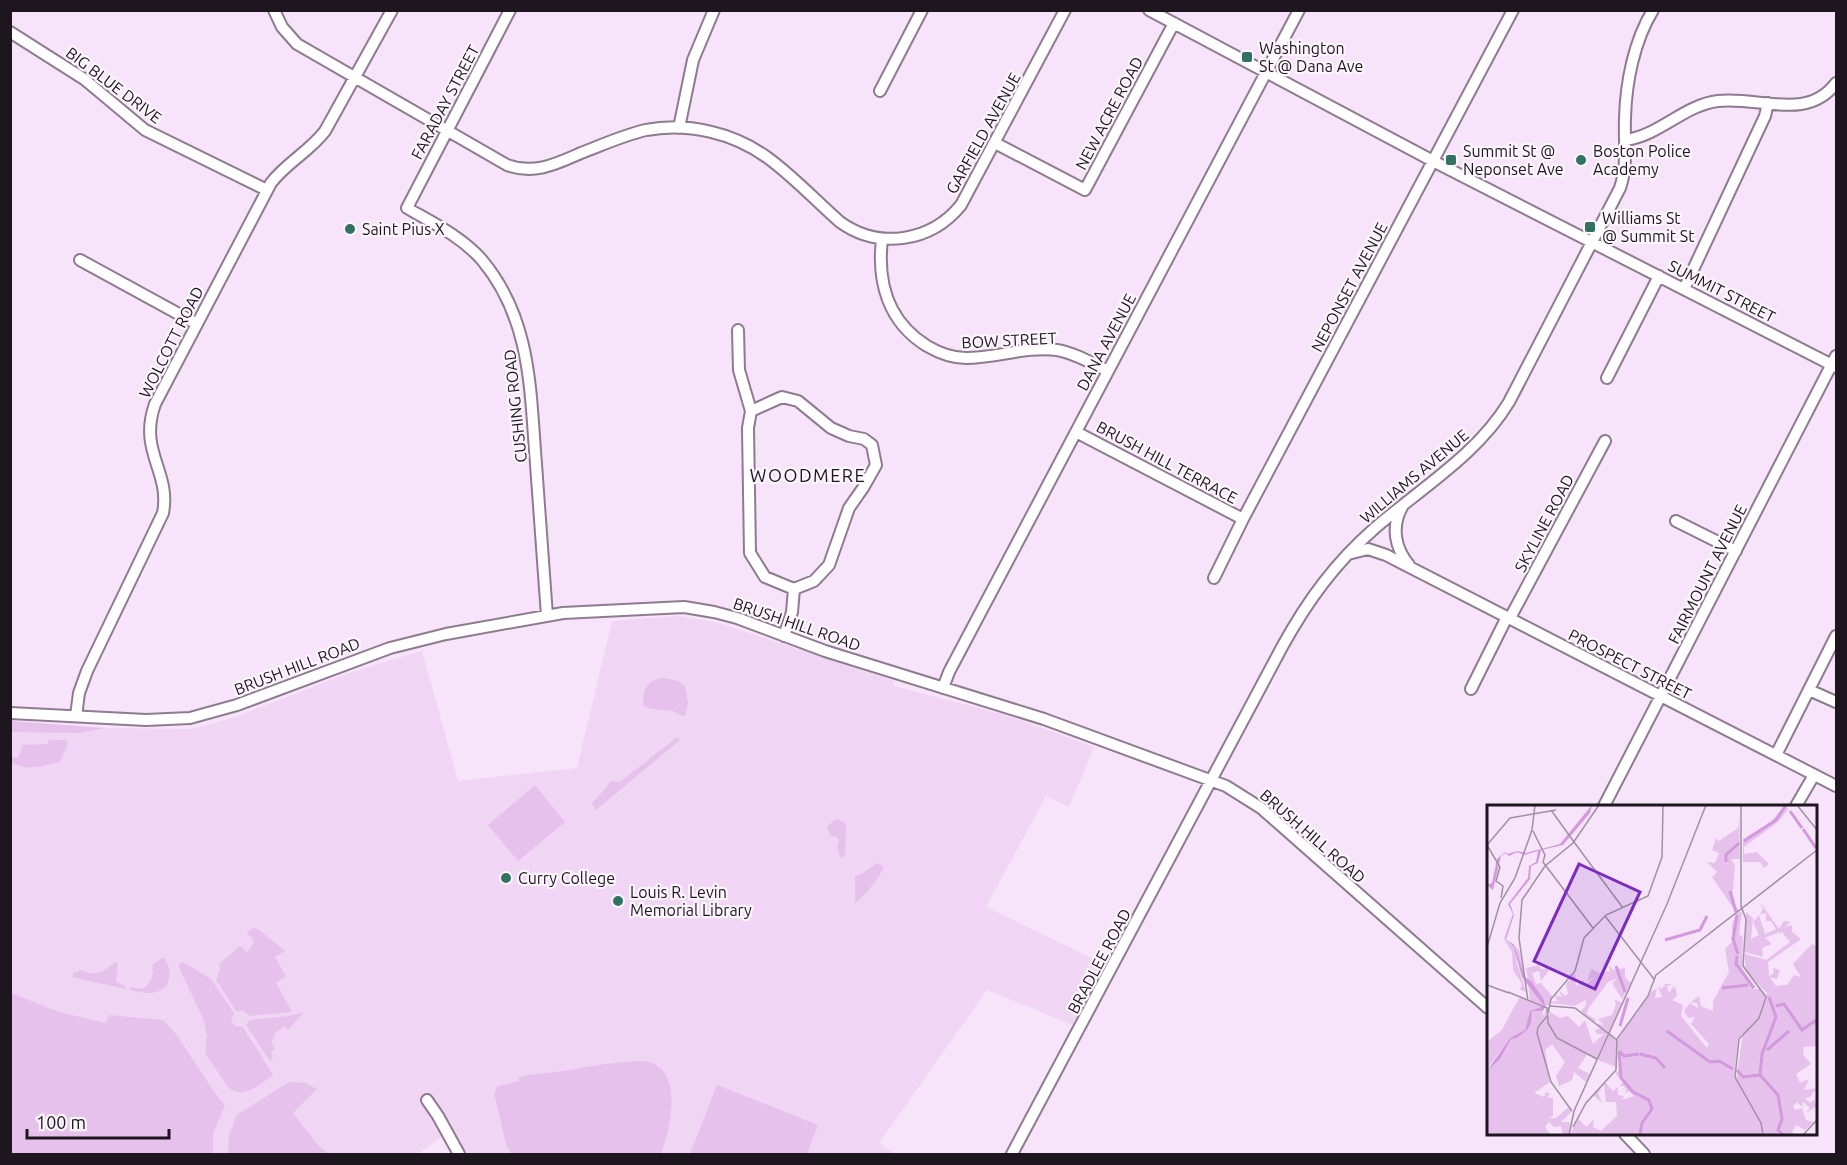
<svg xmlns="http://www.w3.org/2000/svg" width="1847" height="1165" font-family="Ubuntu,sans-serif">
<style>
.built{fill:#f0d6f4}
.green{fill:#e6c1ec}
.lines{fill:none;stroke-linecap:round;stroke-linejoin:round}
.minor-casing{stroke:#8e7b90;stroke-width:14}
.minor{stroke:#fff;stroke-width:10}
.poi-dot{fill:#317262;stroke:#fdf5fe;stroke-width:2}
.labels{text-anchor:middle;stroke-width:4.5;stroke-linejoin:round;paint-order:stroke}
.poi-label{font-size:16px;fill:#1d161e;stroke:#fdf5fe;text-anchor:start}
.street-label{font-size:16px;fill:#1d161e;stroke:#fdf5fe}
.neighbourhood-label{font-size:18px;letter-spacing:1.5px;fill:#1d161e;stroke:#fdf5fe}
.inset-river{fill:none;stroke:#d399dd;stroke-width:3}
.inset-road{fill:none;stroke:#a091a2;stroke-width:1.5}
.view{fill:#7b2cbf;fill-opacity:0.15;stroke:#7b2cbf;stroke-width:3}
.inset-edge{fill:none;stroke:#1d161e;stroke-width:3}
</style>
<rect width="100%" height="100%" fill="#f7e3fa"/>
<path class="built" d="M 678,616 L 716,622 L 894,681 L 893,686 L 1006,715 L 1094,747 L 1069,807 L 1046,796 L 986,907 L 1104,964 L 1073,1025 L 987,990 L 879,1143 L 895,1154 L 466,1154 L 453,1129 L 418,1154 L 11,1154 L 10,721 L 105,728 L 192,729 L 235,717 L 352,672 L 422,651 L 458,781 L 577,768 L 612,621 Z"/>
<path class="green" d="M 664,678 L 678,681 L 685,686 L 688,703 L 685,716 C 679,716 678,712 672,711 C 662,709 650,711 643,705 C 644,687 646,681 664,678 Z
M 10,721 L 105,728 L 80,733 L 11,732 Z
M 677,737 L 680,740 L 596,810 L 592,803 L 606,788 L 610,781 L 620,782 Z
M 49,740 L 66,740 L 68,743 L 60,762 C 39,766 31,772 11,762 L 11,756 L 18,758 L 23,745 L 48,744 Z
M 535,785 L 565,822 L 518,861 L 488,825 Z
M 838,819 L 846,824 L 845,855 L 841,859 L 837,848 L 839,840 L 835,836 L 831,836 L 827,827 L 834,820 Z
M 877,863 L 884,867 C 877,881 867,893 855,903 L 855,876 L 863,873 Z
M 253,928 L 258,929 L 285,951 L 275,957 L 286,976 L 276,983 L 292,1012 L 249,1016 L 244,1011 L 236,1011 L 216,980 L 220,969 L 219,964 L 240,946 L 247,952 L 254,943 L 252,938 L 247,933 Z
M 164,957 C 174,972 171,992 150,993 C 143,993 136,991 130,990 L 130,987 L 142,989 C 150,985 155,974 152,965 Z
M 115,962 L 118,964 L 116,982 L 125,986 L 125,989 L 72,977 L 74,972 L 76,973 L 81,970 C 97,978 104,971 115,962 Z
M 183,962 L 211,979 L 234,1013 L 231,1021 L 235,1026 L 243,1027 L 273,1075 C 260,1084 243,1101 228,1087 L 205,1053 L 207,1037 L 204,1021 L 178,965 Z
M 11,993 L 59,1012 L 106,1023 L 109,1015 L 163,1020 L 176,1034 L 217,1096 L 225,1105 L 213,1134 L 213,1154 L 11,1154 Z
M 304,1012 L 288,1030 L 285,1026 L 274,1034 L 275,1036 L 271,1041 L 275,1049 L 271,1052 L 273,1058 L 270,1061 L 246,1025 L 249,1020 L 289,1016 Z
M 640,1061 C 645,1062 651,1061 654,1064 C 683,1078 669,1132 661,1154 L 511,1154 L 506,1144 L 494,1093 L 498,1086 L 519,1081 L 519,1077 C 536,1073 553,1073 570,1070 C 594,1065 616,1062 640,1061 Z
M 289,1082 L 305,1083 L 317,1089 L 293,1113 L 316,1143 L 328,1154 L 228,1154 L 229,1135 L 237,1115 Z
M 717,1085 L 818,1125 L 807,1154 L 690,1154 Z"/>
<g class="lines">
<g class="minor-casing">
<path id="minor" d="M 274,10 L 282,27 L 297,44 L 507,165 C 534,175 556,164 581,153 C 602,145 624,135 646,130 C 688,122 734,133 768,158 C 794,177 816,201 840,222 C 879,250 931,242 961,205 L 1065,10
M 510,10 L 407,208 C 433,223 462,237 482,260 C 532,320 530,391 536,464 C 540,515 543,565 547,615
M 1149,10 L 1433,161 L 1836,367
M 10,32 L 84,79 L 145,130 L 267,190
M 880,91 L 922,10
M 679,128 L 693,60 L 714,10
M 1625,140 C 1659,136 1684,105 1718,101 C 1759,96 1807,122 1836,83
M 995,143 L 1085,190 L 1174,23
M 882,239 C 877,282 888,322 927,346 C 939,353 951,358 966,358 C 996,358 1027,346 1057,350 C 1075,353 1091,363 1108,371
M 80,260 L 197,324
M 1684,289 L 1765,116 L 1768,103
M 738,330 L 739,370 L 751,411
M 1607,378 L 1659,276
M 1076,432 L 1243,519
M 1402,507 C 1391,527 1395,548 1409,565
M 1676,521 L 1736,551
M 1348,554 L 1368,549 L 1386,555 L 1836,786
M 1214,578 L 1243,519 L 1513,10
M 1510,618 L 1605,441
M 784,636 L 792,612 L 794,589 L 814,581 L 829,565 L 849,508 L 863,488 L 876,465 L 872,445 L 864,439 L 849,436 L 831,428 L 798,401 L 782,397 L 751,411 L 748,428 L 750,553 L 765,577 L 794,589
M 943,688 L 949,672 L 1299,10
M 1471,689 L 1507,617
M 1809,690 L 1836,702
M 10,713 L 146,720 L 190,718 L 237,705 L 390,648 L 446,634 L 563,613 L 684,607 L 714,612 L 737,618 L 825,651 L 1044,719 L 1226,786 L 1261,808 L 1488,1008
M 76,716 L 79,693 L 87,671 L 163,513 C 171,471 138,452 155,404 L 271,183 C 286,163 310,151 325,131 L 392,10
M 1776,755 L 1836,636
M 1604,806 L 1836,356
M 1796,806 L 1814,775
M 427,1100 L 438,1116 L 459,1154
M 1625,1134 L 1644,1154
M 1012,1154 L 1282,647 C 1308,600 1335,563 1375,528 C 1421,488 1477,455 1509,402 L 1620,188 C 1628,165 1624,141 1625,118 C 1626,82 1634,41 1653,10"/>
</g>
<use href="#minor" class="minor"/>
</g>
<g class="poi-dot">
<rect x="1241" y="51" width="12" height="12" rx="3"/>
<rect x="1445" y="154" width="12" height="12" rx="3"/>
<circle cx="1581" cy="160" r="6"/>
<rect x="1584" y="221" width="12" height="12" rx="3"/>
<circle cx="350" cy="229" r="6"/>
<circle cx="506" cy="878" r="6"/>
<circle cx="618" cy="901" r="6"/>
</g>
<g class="labels">
<g class="poi-label">
<text x="1259" y="54">Washington<tspan x="1259" dy="18">St @ Dana Ave</tspan></text>
<text x="1463" y="157">Summit St @<tspan x="1463" dy="18">Neponset Ave</tspan></text>
<text x="1593" y="157">Boston Police<tspan x="1593" dy="18">Academy</tspan></text>
<text x="1602" y="224">Williams St<tspan x="1602" dy="18">@ Summit St</tspan></text>
<text x="362" y="235">Saint Pius X</text>
<text x="518" y="884">Curry College</text>
<text x="630" y="898">Louis R. Levin<tspan x="630" dy="18">Memorial Library</tspan></text>
</g>
<g class="street-label">
<text transform="translate(114 85) rotate(37)" y="6">BIG BLUE DRIVE</text>
<text transform="translate(445 102) rotate(-62)" y="6">FARADAY STREET</text>
<text transform="translate(1109 113) rotate(-62)" y="6">NEW ACRE ROAD</text>
<text transform="translate(983 133) rotate(-61)" y="6">GARFIELD AVENUE</text>
<text transform="translate(1349 287) rotate(-62)" y="6">NEPONSET AVENUE</text>
<text transform="translate(1722 291) rotate(27)" y="6">SUMMIT STREET</text>
<text transform="translate(1009 340) rotate(-3)" y="6">BOW STREET</text>
<text transform="translate(171 342) rotate(-63)" y="6">WOLCOTT ROAD</text>
<text transform="translate(1106 342) rotate(-62)" y="6">DANA AVENUE</text>
<text transform="translate(515 406) rotate(-96)" y="6">CUSHING ROAD</text>
<text transform="translate(1167 462) rotate(28)" y="6">BRUSH HILL TERRACE</text>
<text transform="translate(1414 476) rotate(-40)" y="6">WILLIAMS AVENUE</text>
<text transform="translate(1544 523) rotate(-62)" y="6">SKYLINE ROAD</text>
<text transform="translate(1707 574) rotate(-63)" y="6">FAIRMOUNT AVENUE</text>
<text transform="translate(797 624) rotate(19)" y="6">BRUSH HILL ROAD</text>
<text transform="translate(1630 664) rotate(27)" y="6">PROSPECT STREET</text>
<text transform="translate(297 666) rotate(-21)" y="6">BRUSH HILL ROAD</text>
<text transform="translate(1313 836) rotate(41)" y="6">BRUSH HILL ROAD</text>
<text transform="translate(1099 961) rotate(-62)" y="6">BRADLEE ROAD</text>
</g>
<g class="neighbourhood-label">
<text x="808" y="482">WOODMERE</text>
</g>
</g>
<g transform="translate(1487 805)">
<rect width="330" height="330" fill="#f7e3fa"/>
<path d="M 298,0 L 301,4 L 291,17 L 257,42 L 257,49 L 270,47 L 282,59 L 277,63 L 273,57 L 256,57 L 256,34 L 284,17 ZM 252,10 L 253,54 L 244,54 L 248,60 L 245,94 L 251,105 L 249,107 L 225,72 L 230,67 L 220,57 L 228,58 L 232,48 L 225,45 L 229,33 L 232,36 L 251,23 ZM 273,97 L 292,124 L 297,116 L 303,117 L 299,122 L 305,120 L 305,127 L 314,134 L 281,157 L 282,171 L 287,168 L 286,163 L 293,165 L 290,174 L 283,172 L 289,181 L 300,180 L 307,170 L 314,172 L 306,159 L 325,139 L 330,141 L 329,241 L 317,242 L 316,250 L 324,259 L 309,269 L 313,278 L 322,274 L 317,285 L 330,283 L 323,292 L 318,293 L 323,298 L 327,295 L 330,301 L 319,308 L 323,303 L 316,297 L 315,302 L 310,297 L 306,301 L 308,305 L 315,303 L 319,315 L 327,317 L 318,325 L 309,320 L 305,327 L 309,330 L 277,330 L 249,276 L 256,228 L 270,216 L 280,188 L 258,166 L 258,149 L 279,155 L 303,137 L 294,126 L 293,130 L 292,127 L 278,133 L 285,139 L 275,143 L 276,152 L 258,147 L 259,107 L 266,113 L 264,134 L 272,130 L 266,117 L 272,110 L 278,129 L 289,124 L 284,116 L 279,116 L 279,108 L 273,109 L 276,104 ZM 255,106 L 252,130 L 256,131 L 255,163 L 267,184 L 274,184 L 278,192 L 271,213 L 251,234 L 247,272 L 274,319 L 275,330 L 83,330 L 91,313 L 99,322 L 107,314 L 106,322 L 114,326 L 130,311 L 129,297 L 119,297 L 117,279 L 111,288 L 115,298 L 106,290 L 118,277 L 126,286 L 131,282 L 131,290 L 137,291 L 135,295 L 147,291 L 142,286 L 138,288 L 140,283 L 135,284 L 139,281 L 133,281 L 136,277 L 128,268 L 133,265 L 130,237 L 129,262 L 111,255 L 123,227 L 130,236 L 164,187 L 170,183 L 168,193 L 175,192 L 171,181 L 175,184 L 178,179 L 186,179 L 180,181 L 182,188 L 187,181 L 189,185 L 190,191 L 185,195 L 196,200 L 194,211 L 220,243 L 222,239 L 204,219 L 208,212 L 201,213 L 197,206 L 203,198 L 211,203 L 210,198 L 204,197 L 212,191 L 214,201 L 226,206 L 226,196 L 242,167 L 238,144 L 246,136 L 245,119 L 249,109 ZM 25,108 L 18,133 L 29,147 L 21,136 L 32,145 L 38,173 L 29,150 L 30,158 L 39,187 L 33,185 L 35,179 L 26,165 L 25,147 L 17,134 ZM 52,160 L 54,164 L 64,163 L 54,176 L 52,166 L 45,168 L 49,179 L 54,178 L 65,191 L 64,197 L 71,196 L 67,190 L 75,192 L 72,185 L 78,191 L 81,189 L 79,179 L 88,168 L 89,181 L 97,175 L 97,181 L 100,179 L 108,171 L 100,176 L 104,164 L 113,168 L 123,166 L 122,160 L 126,165 L 138,163 L 138,172 L 144,178 L 135,194 L 125,178 L 131,173 L 121,177 L 101,204 L 100,209 L 109,215 L 106,217 L 94,206 L 98,202 L 99,195 L 87,201 L 64,198 L 58,202 L 41,174 L 39,163 ZM 41,176 L 56,196 L 56,203 L 43,206 L 38,225 L 23,233 L 0,264 L 2,235 L 15,225 L 32,193 L 43,196 ZM 127,194 L 135,198 L 109,255 L 101,248 L 91,263 L 103,269 L 99,277 L 87,267 L 85,275 L 72,281 L 69,271 L 78,257 L 65,239 L 58,245 L 63,277 L 47,288 L 57,292 L 59,287 L 63,289 L 60,293 L 66,293 L 66,311 L 61,313 L 69,313 L 82,302 L 85,306 L 74,317 L 83,317 L 82,330 L 76,330 L 74,321 L 67,322 L 62,317 L 58,322 L 64,330 L 0,330 L 0,266 L 24,234 L 40,225 L 46,205 L 55,206 L 57,211 L 59,204 L 59,210 L 50,222 L 51,230 L 51,222 L 63,208 L 60,203 L 63,202 L 63,207 L 73,213 L 81,211 L 92,222 L 98,215 L 106,239 L 117,229 L 110,229 L 108,225 L 114,223 L 107,218 L 117,220 L 111,214 L 125,210 L 129,199 Z" fill="#e6c1ec"/>
<path d="M 105,0 L 103,8 L 76,40 L 54,45 L 51,58 L 44,61 L 43,74 L 23,99 L 27,110 L 19,134 L 27,140 L 38,172 L 44,176 L 57,195 L 58,202 L 56,206 L 45,206 L 44,218 L 40,225 L 30,233 L 24,234 L 13,254 L 0,266 L 23,233 L 38,225 L 43,206 L 57,201 L 35,172 L 27,142 L 18,133 L 26,109 L 21,99 L 41,73 L 42,61 L 49,57 L 51,46 L 37,50 L 30,47 L 22,51 L 18,48 L 14,51 L 6,85 L 0,80 L 5,78 L 10,54 L 18,47 L 21,49 L 30,46 L 39,48 L 73,39 Z" fill="#d399dd"/>
<path class="inset-river" d="M 303,6 L 315,23M 316,24 L 329,43M 257,36 L 289,15 L 299,0M 239,57 L 239,50 L 252,38M 243,86 L 249,107M 250,110 L 246,134 L 251,149M 178,135 L 213,125 L 220,111M 250,151 L 249,159 L 267,183M 129,161 L 138,187M 235,183 L 261,180M 282,192 L 289,212 L 275,249 L 273,270 L 291,290 L 295,314 L 291,325 L 296,330M 289,201 L 297,199 L 315,225 L 328,216 L 330,220M 133,221 L 141,193M 180,226 L 223,257 L 232,256 L 246,264M 280,245 L 302,226M 132,246 L 137,251 L 152,249M 132,247 L 134,273 L 146,287 L 162,295 L 165,304 L 155,318 L 153,330M 153,249 L 169,253 L 178,263M 250,265 L 256,272 L 273,270"/>
<path class="inset-road" d="M 254,0 L 254,101 L 259,114 L 256,161 L 279,192 L 272,213 L 252,234 L 248,272 L 274,318 L 276,330M 310,0 L 330,25M 64,5 L 87,37M 46,26 L 58,50 L 56,57 L 106,123M 87,37 L 136,103M 0,40 L 23,13 L 69,5M 0,40 L 13,62 L 9,76 L 16,81 L 14,93M 118,111 L 167,174M 0,142 L 13,98 L 28,73 L 45,25 L 48,0M 0,180 L 22,188M 21,187 L 60,203 L 61,218 L 70,233 L 110,254M 41,196 L 32,133 L 35,95 L 58,61 L 86,38 L 112,0M 63,201 L 88,203 L 130,235M 61,208 L 64,194 L 88,166 L 97,133 L 119,110 L 161,91 L 175,52 L 176,0M 60,211 L 51,222 L 50,228 L 64,277 L 85,306M 86,322 L 99,298 L 129,265 L 130,234 L 161,191 L 169,170 L 330,45M 82,330 L 87,306 L 180,99 L 219,0M 316,330 L 330,315"/>
<path class="view" d="M 92,59 L 153,87 L 108,184 L 47,156 Z"/>
<rect width="330" height="330" class="inset-edge"/>
</g>
<rect width="1847" height="1165" fill="none" stroke="#1d161e" stroke-width="24"/>
<path d="M27 1129v9h142v-9" fill="none" stroke="#1d161e" stroke-width="3"/>
<text x="36" y="1129" font-size="18" fill="#1d161e" stroke="#fdf5fe" stroke-width="4.5" paint-order="stroke">100 m</text>
</svg>
